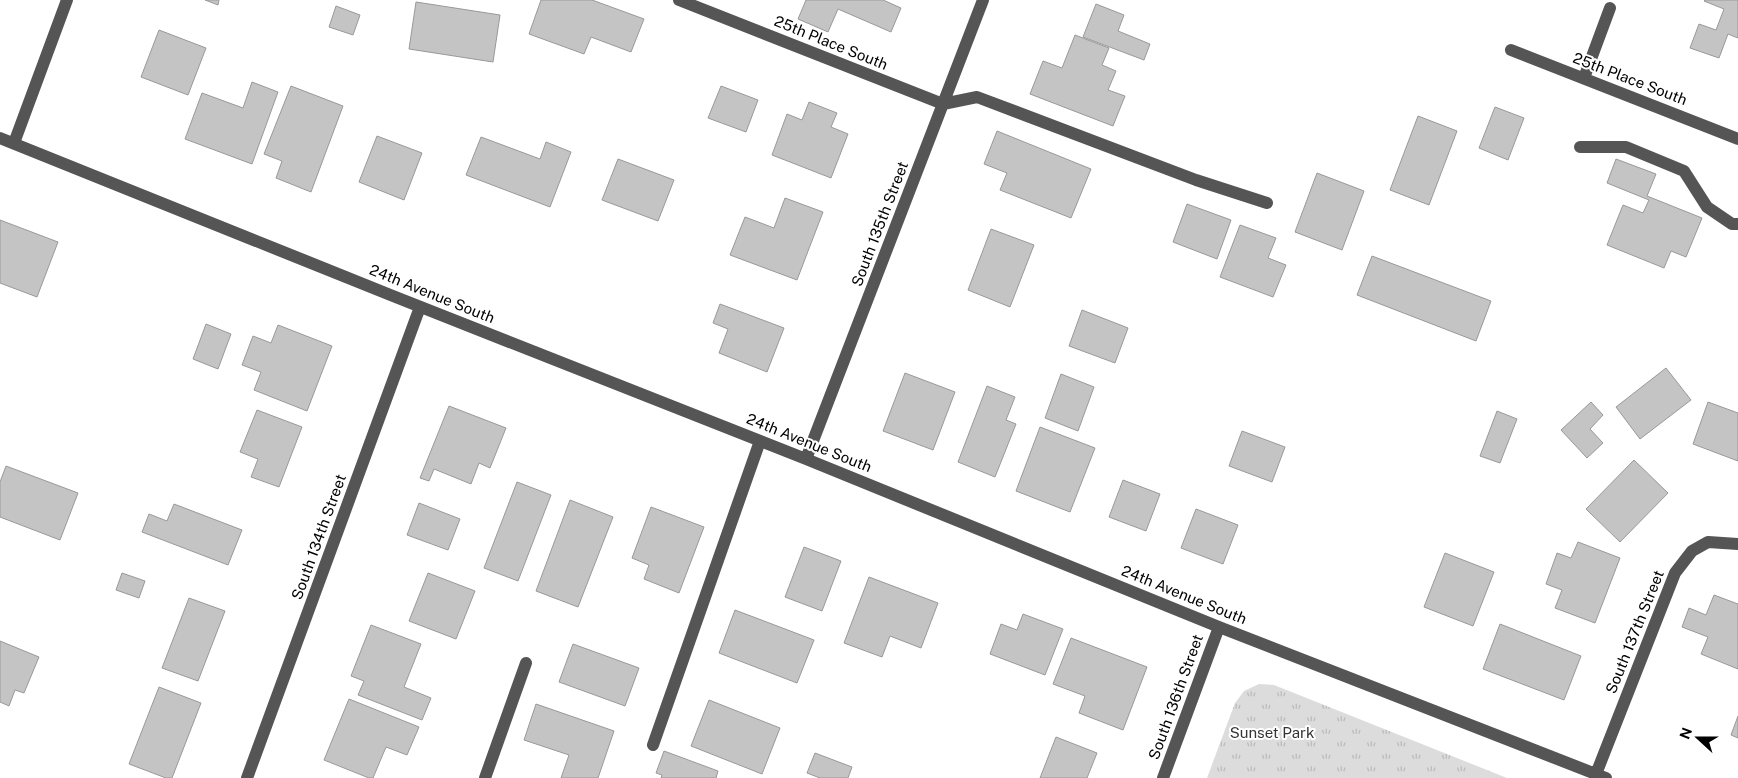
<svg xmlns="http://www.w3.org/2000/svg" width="1738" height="778" font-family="'Public Sans',sans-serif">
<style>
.park{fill:url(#park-tufts)}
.building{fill:#c4c4c4;stroke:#999}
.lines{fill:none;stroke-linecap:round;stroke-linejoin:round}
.minor{stroke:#555;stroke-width:12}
.labels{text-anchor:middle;stroke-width:4;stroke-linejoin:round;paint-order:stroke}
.street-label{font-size:15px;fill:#000;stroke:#fff}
.park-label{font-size:15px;fill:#333;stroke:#fff}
</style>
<defs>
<pattern id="park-tufts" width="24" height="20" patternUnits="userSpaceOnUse" patternTransform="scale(1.25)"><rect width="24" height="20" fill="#dcdcdc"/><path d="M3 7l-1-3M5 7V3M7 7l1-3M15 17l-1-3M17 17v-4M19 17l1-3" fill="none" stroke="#bbb"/></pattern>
</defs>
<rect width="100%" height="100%" fill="#fff"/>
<path class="park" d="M 1259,684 L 1274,685 L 1507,778 L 1207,778 L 1235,703 L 1244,691 Z"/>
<path class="building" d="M 205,0 L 219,0 L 218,5 Z
M 541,0 L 592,0 L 644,19 L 631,52 L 591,37 L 584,54 L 529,34 Z
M 806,0 L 883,0 L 901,8 L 891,32 L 838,9 L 828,32 L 798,19 Z
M 1705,0 L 1738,0 L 1738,38 L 1728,34 L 1719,58 L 1690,48 L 1699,24 L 1716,30 L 1724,9 L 1704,1 Z
M 416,2 L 500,15 L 493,62 L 409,49 Z
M 1096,4 L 1124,15 L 1118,31 L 1150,44 L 1144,60 L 1083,37 Z
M 336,6 L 360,15 L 353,35 L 329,27 Z
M 159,30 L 206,48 L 188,95 L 141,77 Z
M 1075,35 L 1109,48 L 1102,65 L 1116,71 L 1108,90 L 1125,96 L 1113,126 L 1030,94 L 1043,61 L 1062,68 Z
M 252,82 L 278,92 L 252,164 L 185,139 L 202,93 L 243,108 Z
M 291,86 L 343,106 L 311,192 L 276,178 L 282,161 L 264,154 Z
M 721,86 L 758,100 L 746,132 L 708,118 Z
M 809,102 L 837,113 L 831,127 L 848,134 L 831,178 L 772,155 L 787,114 L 802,120 Z
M 1495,107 L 1524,118 L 1508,160 L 1479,148 Z
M 1418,116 L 1457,131 L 1429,205 L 1390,190 Z
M 997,131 L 1091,169 L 1071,218 L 1000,190 L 1007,173 L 984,164 Z
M 377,136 L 422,153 L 404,200 L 359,182 Z
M 481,137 L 540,159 L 546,142 L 571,152 L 550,207 L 466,175 Z
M 618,159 L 674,180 L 658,221 L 602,200 Z
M 1616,159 L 1656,174 L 1647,196 L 1702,218 L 1686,257 L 1671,251 L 1664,268 L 1607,245 L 1623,205 L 1643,213 L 1649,200 L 1607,183 Z
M 1317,173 L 1364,191 L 1342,250 L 1295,232 Z
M 785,198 L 823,212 L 797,280 L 730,255 L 745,217 L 774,228 Z
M 1187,204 L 1231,220 L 1217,259 L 1173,242 Z
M 0,220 L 58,242 L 37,297 L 0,283 Z
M 1240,225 L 1276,238 L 1268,258 L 1286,265 L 1273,297 L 1220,277 Z
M 991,229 L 1034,245 L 1010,307 L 968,290 Z
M 1372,256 L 1491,301 L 1476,341 L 1357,295 Z
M 720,304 L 784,328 L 767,372 L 719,353 L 728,329 L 713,323 Z
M 1082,310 L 1128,328 L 1115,363 L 1069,346 Z
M 206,324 L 231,334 L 218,369 L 193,359 Z
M 278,325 L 332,346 L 307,411 L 254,390 L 261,372 L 242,365 L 253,336 L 271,343 Z
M 1666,368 L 1691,400 L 1640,439 L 1616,407 Z
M 905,373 L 955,392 L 933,450 L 883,431 Z
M 1061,374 L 1094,387 L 1078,431 L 1045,418 Z
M 987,386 L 1015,397 L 1006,420 L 1016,424 L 995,477 L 958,462 Z
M 1591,402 L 1603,415 L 1590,429 L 1603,443 L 1587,458 L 1561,430 Z
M 1708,402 L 1738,413 L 1738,461 L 1693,444 Z
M 449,406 L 506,428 L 490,468 L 479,463 L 471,484 L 434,469 L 429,481 L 420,478 Z
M 257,410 L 302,427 L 279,487 L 251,477 L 258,459 L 240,452 Z
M 1497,411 L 1517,419 L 1500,463 L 1480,456 Z
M 1040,427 L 1095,448 L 1070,512 L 1016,491 Z
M 1242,431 L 1285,447 L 1272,482 L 1229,466 Z
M 1634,460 L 1668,493 L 1620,542 L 1586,509 Z
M 6,466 L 78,493 L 60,540 L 0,517 L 0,482 Z
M 1123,480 L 1160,494 L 1146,531 L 1109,517 Z
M 517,482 L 551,495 L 518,581 L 484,568 Z
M 570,500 L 613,517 L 578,607 L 536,591 Z
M 419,503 L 460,519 L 448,550 L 407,535 Z
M 174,504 L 242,530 L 228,565 L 142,532 L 149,514 L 167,521 Z
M 651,507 L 704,527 L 679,593 L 644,579 L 649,565 L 632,558 Z
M 1196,509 L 1238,525 L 1223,564 L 1181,548 Z
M 1578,542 L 1620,558 L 1595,623 L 1555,608 L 1562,590 L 1546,584 L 1557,553 L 1571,558 Z
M 804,547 L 841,561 L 822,611 L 785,597 Z
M 1445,553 L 1494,572 L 1473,626 L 1424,607 Z
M 122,573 L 145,581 L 139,598 L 116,590 Z
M 428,573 L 475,591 L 456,639 L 409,621 Z
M 869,577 L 938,603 L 921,648 L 890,636 L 882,657 L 844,643 Z
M 1714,595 L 1738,604 L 1738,669 L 1701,654 L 1708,637 L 1682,627 L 1689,608 L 1706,615 Z
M 189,598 L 225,611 L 198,681 L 162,668 Z
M 735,610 L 814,640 L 797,683 L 719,653 Z
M 1023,614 L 1063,629 L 1045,675 L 990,654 L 1001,624 L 1017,630 Z
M 1500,624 L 1581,656 L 1564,700 L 1483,669 Z
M 371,625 L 421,644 L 404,687 L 431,698 L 422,720 L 358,695 L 364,681 L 351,676 Z
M 1071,638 L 1147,667 L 1123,730 L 1079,713 L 1085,696 L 1053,684 Z
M 0,641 L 39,657 L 24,693 L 15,690 L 9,706 L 0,702 Z
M 573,644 L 639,668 L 625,706 L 559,682 Z
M 159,687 L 201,703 L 172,778 L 166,778 L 129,764 Z
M 349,699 L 419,727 L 407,755 L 386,747 L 373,778 L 369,778 L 324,760 Z
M 709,700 L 780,728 L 762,774 L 691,746 Z
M 536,704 L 614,731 L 598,778 L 561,778 L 569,755 L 524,740 Z
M 1738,716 L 1738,738 L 1731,735 Z
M 1056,737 L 1097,753 L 1087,778 L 1040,778 Z
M 664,751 L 718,771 L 716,778 L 661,778 L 662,775 L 656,773 Z
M 815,753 L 852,767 L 848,778 L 820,778 L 807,773 Z"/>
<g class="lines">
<path class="minor" d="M 679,0 L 943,104 L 977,97 L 1196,180 L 1267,203
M 1511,50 L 1738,139
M 1584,78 L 1610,8
M 0,138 L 393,296 L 806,459 L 1219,627 L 1606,778
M 14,143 L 67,0
M 1580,147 L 1626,147 L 1684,171 L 1707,207 L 1732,224 L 1738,224
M 806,459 L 983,0
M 653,745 L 760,441
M 1596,774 L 1675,573 L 1692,551 L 1708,542 L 1738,544
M 247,778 L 420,307
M 485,778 L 526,663
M 1163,778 L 1219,627"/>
</g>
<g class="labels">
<g class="street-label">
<text transform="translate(831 43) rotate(22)" y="5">25th Place South</text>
<text transform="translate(1630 79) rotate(21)" y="5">25th Place South</text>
<text transform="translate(880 224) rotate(-69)" y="5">South 135th Street</text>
<text transform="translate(432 294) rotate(22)" y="5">24th Avenue South</text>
<text transform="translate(809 443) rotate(22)" y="5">24th Avenue South</text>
<text transform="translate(319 537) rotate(-70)" y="5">South 134th Street</text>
<text transform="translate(1184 595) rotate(22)" y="5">24th Avenue South</text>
<text transform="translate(1635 632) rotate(-68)" y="5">South 137th Street</text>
<text transform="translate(1176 697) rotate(-70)" y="5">South 136th Street</text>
</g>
<g class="park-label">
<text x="1272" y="738">Sunset Park</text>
</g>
</g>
<g transform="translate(1698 738) rotate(291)" stroke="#ffffff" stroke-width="4" paint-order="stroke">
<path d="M0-4L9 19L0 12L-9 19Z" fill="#000000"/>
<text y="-8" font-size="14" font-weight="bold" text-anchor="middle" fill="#000000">N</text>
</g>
</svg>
